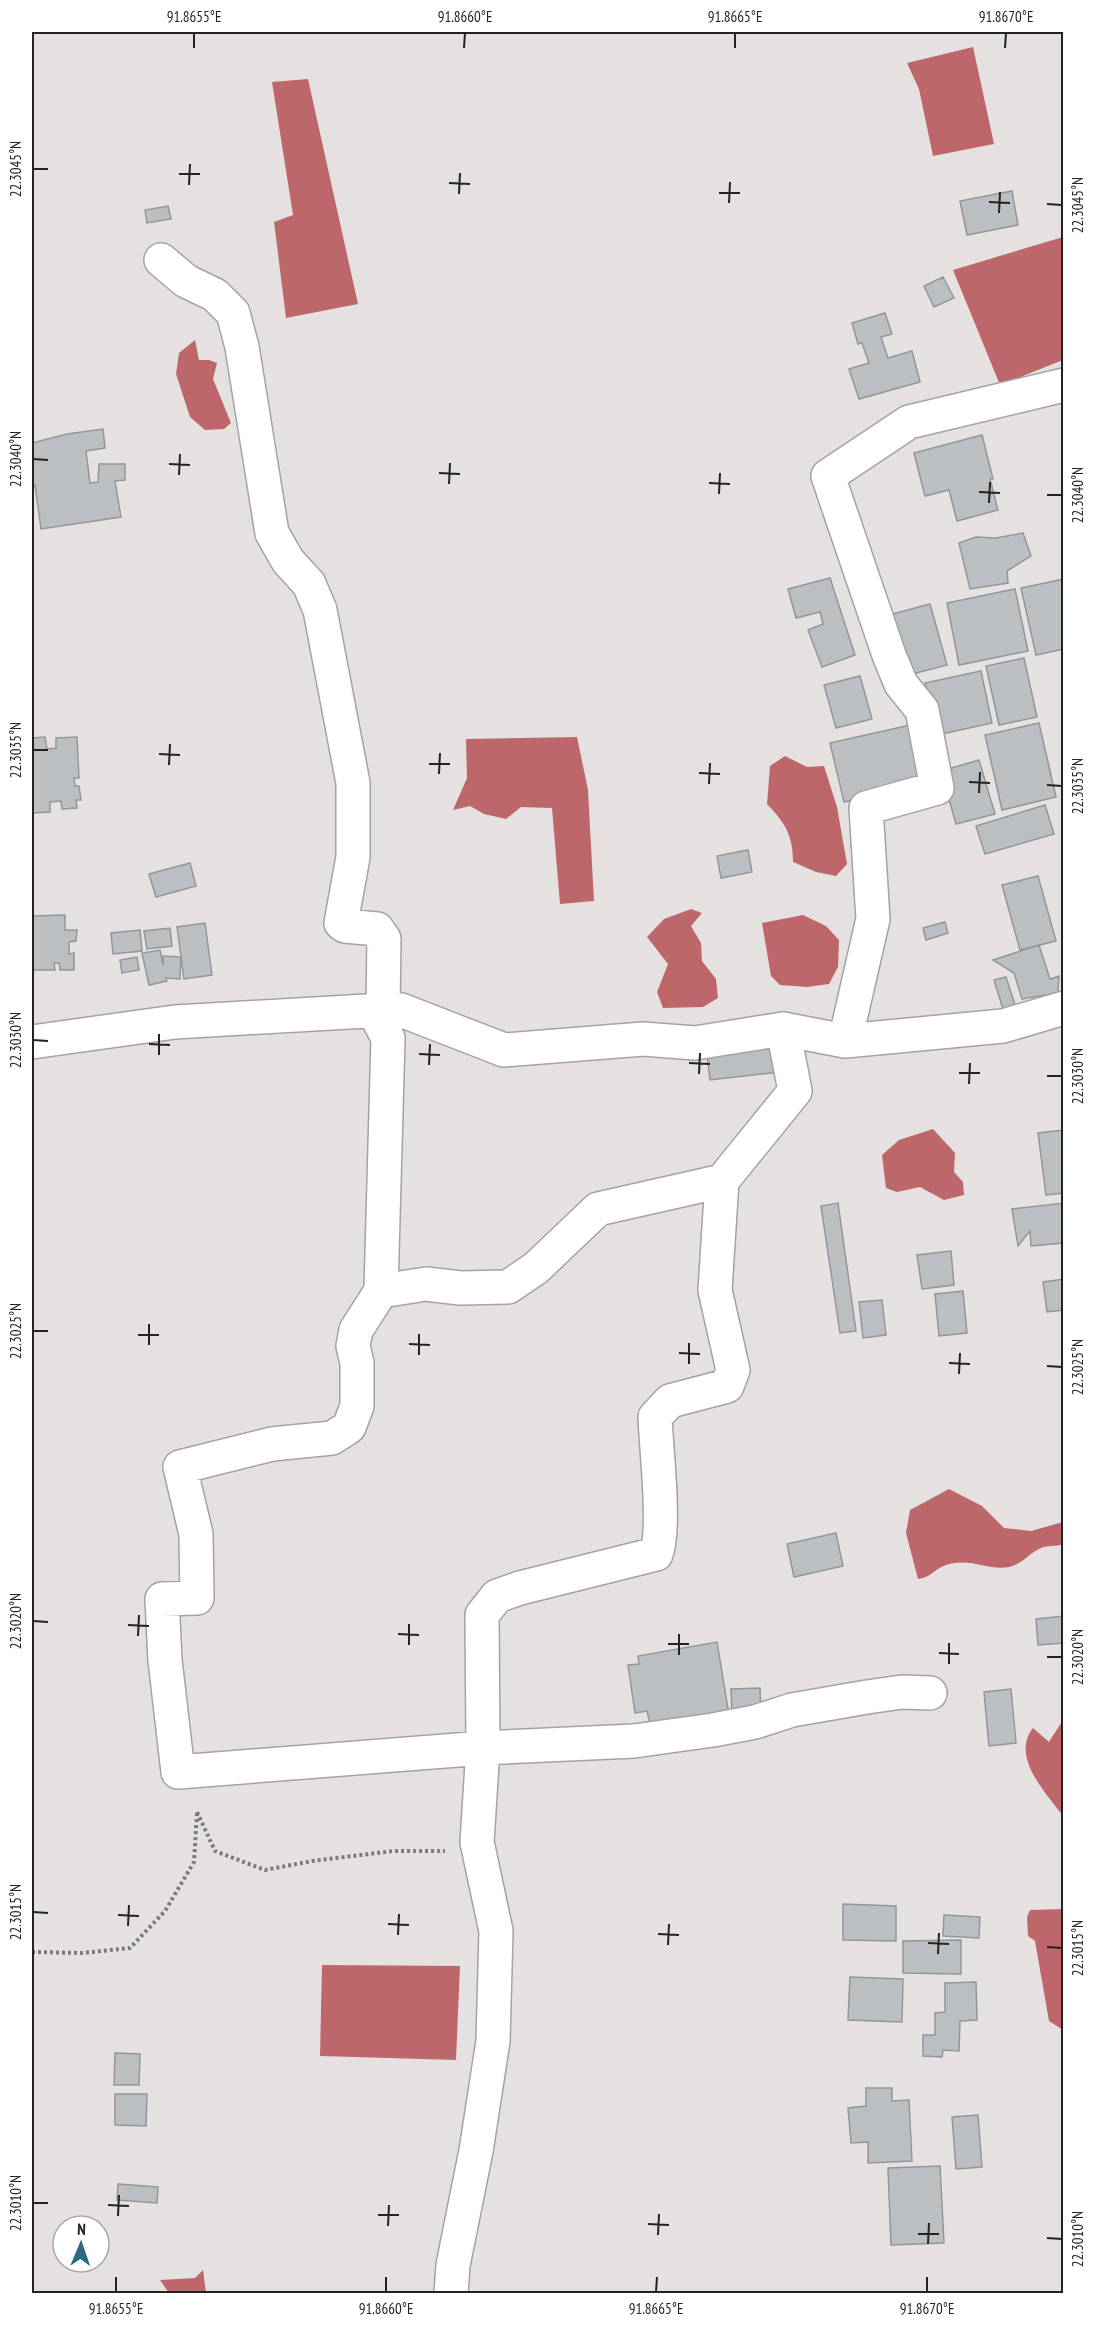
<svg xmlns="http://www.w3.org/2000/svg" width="1095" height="2325" font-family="'PT Sans Narrow',sans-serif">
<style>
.water{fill:#be676b}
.building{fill:#bbbfc1;stroke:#939698;stroke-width:1.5}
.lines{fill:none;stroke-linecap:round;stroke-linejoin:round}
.minor-casing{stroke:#a6a2a2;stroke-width:36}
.path{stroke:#7d7a7a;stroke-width:4;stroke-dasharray:3 3;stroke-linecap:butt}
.minor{stroke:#fff;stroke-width:33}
.ticks{fill:none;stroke:#242222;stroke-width:2}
.neatline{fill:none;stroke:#242222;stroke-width:2}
.ticks-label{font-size:15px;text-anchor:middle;fill:#242222}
</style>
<rect width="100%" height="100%" fill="#e6e1e1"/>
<path class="water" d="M 973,47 L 994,144 L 933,156 L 919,89 L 907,63 Z
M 308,79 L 358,304 L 286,318 L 274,222 L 293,215 L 272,82 Z
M 1063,237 L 1063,360 L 1000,385 L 953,270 Z
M 195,340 L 199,360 L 209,360 L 217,363 L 213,379 L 231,423 L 224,429 L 205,430 L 190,417 L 176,374 L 179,353 Z
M 577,737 L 588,790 L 594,901 L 560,904 L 552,808 L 521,807 L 506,819 L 484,814 L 470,806 L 453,810 L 467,778 L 466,739 Z
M 785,756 L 807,767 L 824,766 L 837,807 L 847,864 L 836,876 L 816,872 L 793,862 C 793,835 785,823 767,804 L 770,766 Z
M 691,909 L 702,913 L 691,926 L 701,943 L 702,961 L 716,979 L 718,998 L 703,1007 L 663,1008 L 657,992 L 668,964 L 647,937 L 664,919 Z
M 803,915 L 826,926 L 839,940 L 838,967 L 829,984 L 807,987 L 780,985 L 771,976 L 762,923 Z
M 933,1129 L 955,1153 L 954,1172 L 963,1182 L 964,1195 L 944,1200 L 920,1187 L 897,1192 L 886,1188 L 882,1155 L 899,1140 Z
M 949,1489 L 982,1506 L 1004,1528 L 1031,1531 L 1063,1522 L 1063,1544 C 1056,1547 1048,1545 1041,1548 C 1029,1553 1023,1564 1009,1567 C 988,1571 971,1557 946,1565 C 934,1569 930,1578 918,1579 L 906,1533 L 910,1510 Z
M 1063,1720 L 1063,1816 C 1047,1794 1010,1757 1033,1728 L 1049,1742 Z
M 1063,1909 L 1064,1909 L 1063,2030 L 1049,2021 L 1035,1941 L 1028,1936 L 1027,1917 L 1030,1910 Z
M 322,1965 L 460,1966 L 456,2060 L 320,2056 Z
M 203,2270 L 206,2293 L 169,2293 L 160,2280 L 195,2278 Z"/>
<path class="building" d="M 1012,191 L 1018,225 L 967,235 L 960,201 Z
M 168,206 L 171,219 L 147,223 L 145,210 Z
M 943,277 L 954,298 L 934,307 L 924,286 Z
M 885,313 L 892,334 L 881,337 L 888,358 L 912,351 L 920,382 L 859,399 L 849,369 L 869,363 L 862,343 L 858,344 L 852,323 Z
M 103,429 L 105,448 L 86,451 L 90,483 L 98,482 L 99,464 L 125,464 L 125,480 L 115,481 L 121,517 L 41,529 L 35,485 L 32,486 L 32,443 L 67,434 Z
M 982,435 L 993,479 L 990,479 L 998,510 L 957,521 L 949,490 L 925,496 L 914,453 Z
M 1023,533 L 1031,556 L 1007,571 L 1008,583 L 970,589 L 959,543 L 976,537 L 996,538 Z
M 830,578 L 855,655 L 822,667 L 808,630 L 823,624 L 820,612 L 796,618 L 788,589 Z
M 1064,579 L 1064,649 L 1036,655 L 1021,588 Z
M 1015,589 L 1028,651 L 959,665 L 947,603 Z
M 930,604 L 947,665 L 901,677 L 885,616 Z
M 1024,658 L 1037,717 L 999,725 L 986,666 Z
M 981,671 L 992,723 L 937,735 L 925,683 Z
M 860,676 L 872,719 L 836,728 L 824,685 Z
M 1039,723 L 1056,797 L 1002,810 L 985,735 Z
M 915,724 L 929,783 L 844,802 L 830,743 Z
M 45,737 L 47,749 L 56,748 L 56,738 L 77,737 L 79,778 L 74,778 L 75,786 L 79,786 L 81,800 L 76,800 L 77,808 L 62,809 L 61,801 L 50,802 L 50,812 L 32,813 L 32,738 Z
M 979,760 L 995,814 L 956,824 L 941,771 Z
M 1045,805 L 1054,834 L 985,854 L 976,826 Z
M 748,850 L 752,872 L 721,878 L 717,856 Z
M 190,863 L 196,886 L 156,897 L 149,874 Z
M 1038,876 L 1056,941 L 1020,950 L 1002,885 Z
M 65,915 L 65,930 L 77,930 L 76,941 L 69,942 L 69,954 L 74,953 L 74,970 L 60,970 L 59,963 L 54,963 L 55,970 L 32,970 L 32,916 Z
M 945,922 L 948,933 L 926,940 L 923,928 Z
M 205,923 L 212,975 L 184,979 L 177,927 Z
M 170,928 L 172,946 L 147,949 L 144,931 Z
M 140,930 L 142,951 L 113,954 L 111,933 Z
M 1039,945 L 1050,979 L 1059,976 L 1058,993 L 1022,999 L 1014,973 L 993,960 Z
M 160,950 L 163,965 L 163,956 L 181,957 L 180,979 L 166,978 L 167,981 L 149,985 L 142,953 Z
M 137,957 L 139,970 L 122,973 L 120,960 Z
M 1006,977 L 1015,1005 L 1003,1009 L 994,980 Z
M 777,1046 L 780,1072 L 710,1080 L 707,1055 Z
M 1064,1130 L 1064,1193 L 1046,1195 L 1038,1133 Z
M 838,1203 L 856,1331 L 840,1333 L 821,1206 Z
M 1064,1203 L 1064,1243 L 1031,1246 L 1030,1231 L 1018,1246 L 1012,1209 Z
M 951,1251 L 954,1285 L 922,1289 L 917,1255 Z
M 1064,1279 L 1064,1310 L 1047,1312 L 1043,1282 Z
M 963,1291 L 967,1333 L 939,1336 L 935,1294 Z
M 882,1300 L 886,1335 L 863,1338 L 859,1302 Z
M 836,1533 L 843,1566 L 794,1577 L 787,1544 Z
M 1064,1616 L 1064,1643 L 1038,1645 L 1036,1619 Z
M 717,1642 L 729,1715 L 651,1728 L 647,1711 L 635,1713 L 628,1665 L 639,1664 L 638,1656 Z
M 760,1688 L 761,1714 L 732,1715 L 731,1689 Z
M 1011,1689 L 1016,1743 L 989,1746 L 984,1692 Z
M 843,1904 L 896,1906 L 896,1941 L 843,1940 Z
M 944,1915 L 980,1917 L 979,1938 L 943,1936 Z
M 961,1940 L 961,1974 L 903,1973 L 903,1941 Z
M 850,1977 L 903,1979 L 902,2022 L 848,2020 Z
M 976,1982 L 977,2020 L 960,2021 L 959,2051 L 943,2050 L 942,2057 L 923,2056 L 923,2035 L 935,2035 L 935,2013 L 945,2012 L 945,1983 Z
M 115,2053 L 140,2054 L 139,2085 L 114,2085 Z
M 866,2088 L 892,2088 L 892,2101 L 909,2100 L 912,2161 L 868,2163 L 868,2142 L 851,2143 L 848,2108 L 866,2106 Z
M 115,2094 L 147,2094 L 146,2126 L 115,2125 Z
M 978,2115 L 982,2167 L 956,2169 L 952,2117 Z
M 940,2166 L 944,2243 L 891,2245 L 888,2168 Z
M 118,2184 L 158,2187 L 157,2203 L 117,2200 Z"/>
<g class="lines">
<g class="minor-casing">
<path id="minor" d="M 161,260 L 186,281 L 215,295 L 233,313 L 242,347 L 272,533 L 288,561 L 309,584 L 320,610 L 353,783 L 353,857 L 341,923 L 345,926 L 377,929 L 384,939 L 383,1010
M 373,1010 L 388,1038 L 381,1291
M 783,1029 L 795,1091 L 722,1181 L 598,1209 L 536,1268 L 508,1287 L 460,1288 L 426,1284 L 381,1291 L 356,1330 L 353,1346 L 357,1363 L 357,1406 L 349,1427 L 332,1438 L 272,1444 L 180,1467 L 196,1534 L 197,1598 L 162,1599 L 165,1660 L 178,1772 L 483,1748 L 634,1741 L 713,1730 L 755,1722 L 792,1710 L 867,1697 L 902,1692 L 930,1693
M 845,1041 L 873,919 L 866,808 L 937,788 L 922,710 L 901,684 L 889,655 L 828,476 L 909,422 L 1064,385
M 32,1042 L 175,1022 L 383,1010 L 401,1010 L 504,1050 L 643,1039 L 695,1043 L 783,1029 L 845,1041 L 1003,1026 L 1064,1008
M 451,2294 L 453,2265 L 476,2151 L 493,2041 L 496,1931 L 477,1842 L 483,1748 L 482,1615 L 497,1596 L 520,1588 L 656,1554 C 666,1529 656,1448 655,1417 L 670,1401 L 727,1386 L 733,1370 L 715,1290 L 722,1181"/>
</g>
<path class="path" d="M 197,1812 L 215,1851 L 265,1870 L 312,1861 L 393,1851 L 445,1851
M 32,1952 L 82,1953 L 130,1948 L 165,1911 L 194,1862 L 197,1813"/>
<use href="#minor" class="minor"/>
</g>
<path class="ticks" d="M 194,48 L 194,33M 464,48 L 465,33M 735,48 L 735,33M 1005,48 L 1006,33M 33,169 L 48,169M 179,174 L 200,174M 449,183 L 470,184M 189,185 L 190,164M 719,193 L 740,193M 459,194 L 460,173M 989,202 L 1010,203M 729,203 L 730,182M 1047,204 L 1062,205M 999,213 L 1000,192M 33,459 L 48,460M 169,464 L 190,465M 439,473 L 460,474M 179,475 L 180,454M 709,483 L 730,484M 449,484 L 450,463M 979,492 L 1000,493M 719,494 L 720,473M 1047,495 L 1062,495M 989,503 L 990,482M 33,750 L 48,750M 159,754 L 180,755M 429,764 L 450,764M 169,765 L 170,744M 699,773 L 720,774M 439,774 L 440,753M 969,782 L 990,783M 709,784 L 710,763M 1047,785 L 1062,786M 979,793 L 980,772M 33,1040 L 48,1041M 149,1044 L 170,1045M 419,1054 L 440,1055M 159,1055 L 159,1034M 689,1063 L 710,1064M 429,1065 L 430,1044M 959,1073 L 980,1073M 699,1074 L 700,1053M 1047,1076 L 1062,1076M 969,1084 L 970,1063M 33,1331 L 48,1331M 138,1335 L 159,1335M 409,1344 L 430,1345M 149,1345 L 149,1324M 679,1353 L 700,1354M 419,1355 L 419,1334M 949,1363 L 970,1364M 689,1364 L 689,1343M 1047,1366 L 1062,1367M 959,1374 L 960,1353M 33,1621 L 48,1622M 128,1625 L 149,1626M 398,1634 L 419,1635M 138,1636 L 139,1615M 668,1644 L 689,1644M 409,1645 L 409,1624M 939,1653 L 959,1654M 679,1655 L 679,1634M 1047,1657 L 1062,1657M 949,1664 L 949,1643M 33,1912 L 48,1913M 118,1915 L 139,1916M 388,1924 L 409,1925M 128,1926 L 129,1905M 658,1934 L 679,1935M 398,1935 L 399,1914M 928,1943 L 949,1944M 668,1945 L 669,1924M 1047,1947 L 1062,1948M 938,1954 L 939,1933M 33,2203 L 48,2203M 108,2205 L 129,2206M 378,2215 L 399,2215M 118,2216 L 119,2195M 648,2224 L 669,2225M 388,2226 L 389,2205M 918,2234 L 939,2234M 658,2235 L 659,2214M 1047,2238 L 1062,2239M 928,2244 L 929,2223M 116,2292 L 116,2277M 386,2292 L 386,2277M 656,2292 L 657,2277M 927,2292 L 927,2277"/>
<rect width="1095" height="2325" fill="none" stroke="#ffffff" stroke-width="66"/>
<g transform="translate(81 2244) rotate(2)"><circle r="28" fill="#ffffff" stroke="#a7a7a7" stroke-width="1.5"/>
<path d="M0-4.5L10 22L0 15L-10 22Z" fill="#2d6981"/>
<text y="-9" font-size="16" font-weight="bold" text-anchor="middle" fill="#242222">N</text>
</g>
<rect x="33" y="33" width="1029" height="2259" class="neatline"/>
<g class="ticks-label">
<text x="194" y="22">91.8655°E</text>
<text x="465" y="22">91.8660°E</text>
<text x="735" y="22">91.8665°E</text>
<text x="1006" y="22">91.8670°E</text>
<text transform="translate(16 169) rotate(-90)" y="5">22.3045°N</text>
<text transform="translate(1078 205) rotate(-90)" y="5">22.3045°N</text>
<text transform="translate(16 459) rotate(-90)" y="5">22.3040°N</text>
<text transform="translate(1078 495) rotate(-90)" y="5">22.3040°N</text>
<text transform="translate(16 750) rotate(-90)" y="5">22.3035°N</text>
<text transform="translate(1078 786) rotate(-90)" y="5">22.3035°N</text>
<text transform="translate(16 1040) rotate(-90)" y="5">22.3030°N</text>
<text transform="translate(1078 1076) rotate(-90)" y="5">22.3030°N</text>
<text transform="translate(16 1331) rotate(-90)" y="5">22.3025°N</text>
<text transform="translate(1078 1367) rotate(-90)" y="5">22.3025°N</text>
<text transform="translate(16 1621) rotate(-90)" y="5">22.3020°N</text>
<text transform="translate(1078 1657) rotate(-90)" y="5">22.3020°N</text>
<text transform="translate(16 1912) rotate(-90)" y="5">22.3015°N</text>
<text transform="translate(1078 1948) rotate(-90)" y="5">22.3015°N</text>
<text transform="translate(16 2203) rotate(-90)" y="5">22.3010°N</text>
<text transform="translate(1078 2239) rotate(-90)" y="5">22.3010°N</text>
<text x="116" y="2314">91.8655°E</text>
<text x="386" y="2314">91.8660°E</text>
<text x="656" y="2314">91.8665°E</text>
<text x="927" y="2314">91.8670°E</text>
</g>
</svg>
